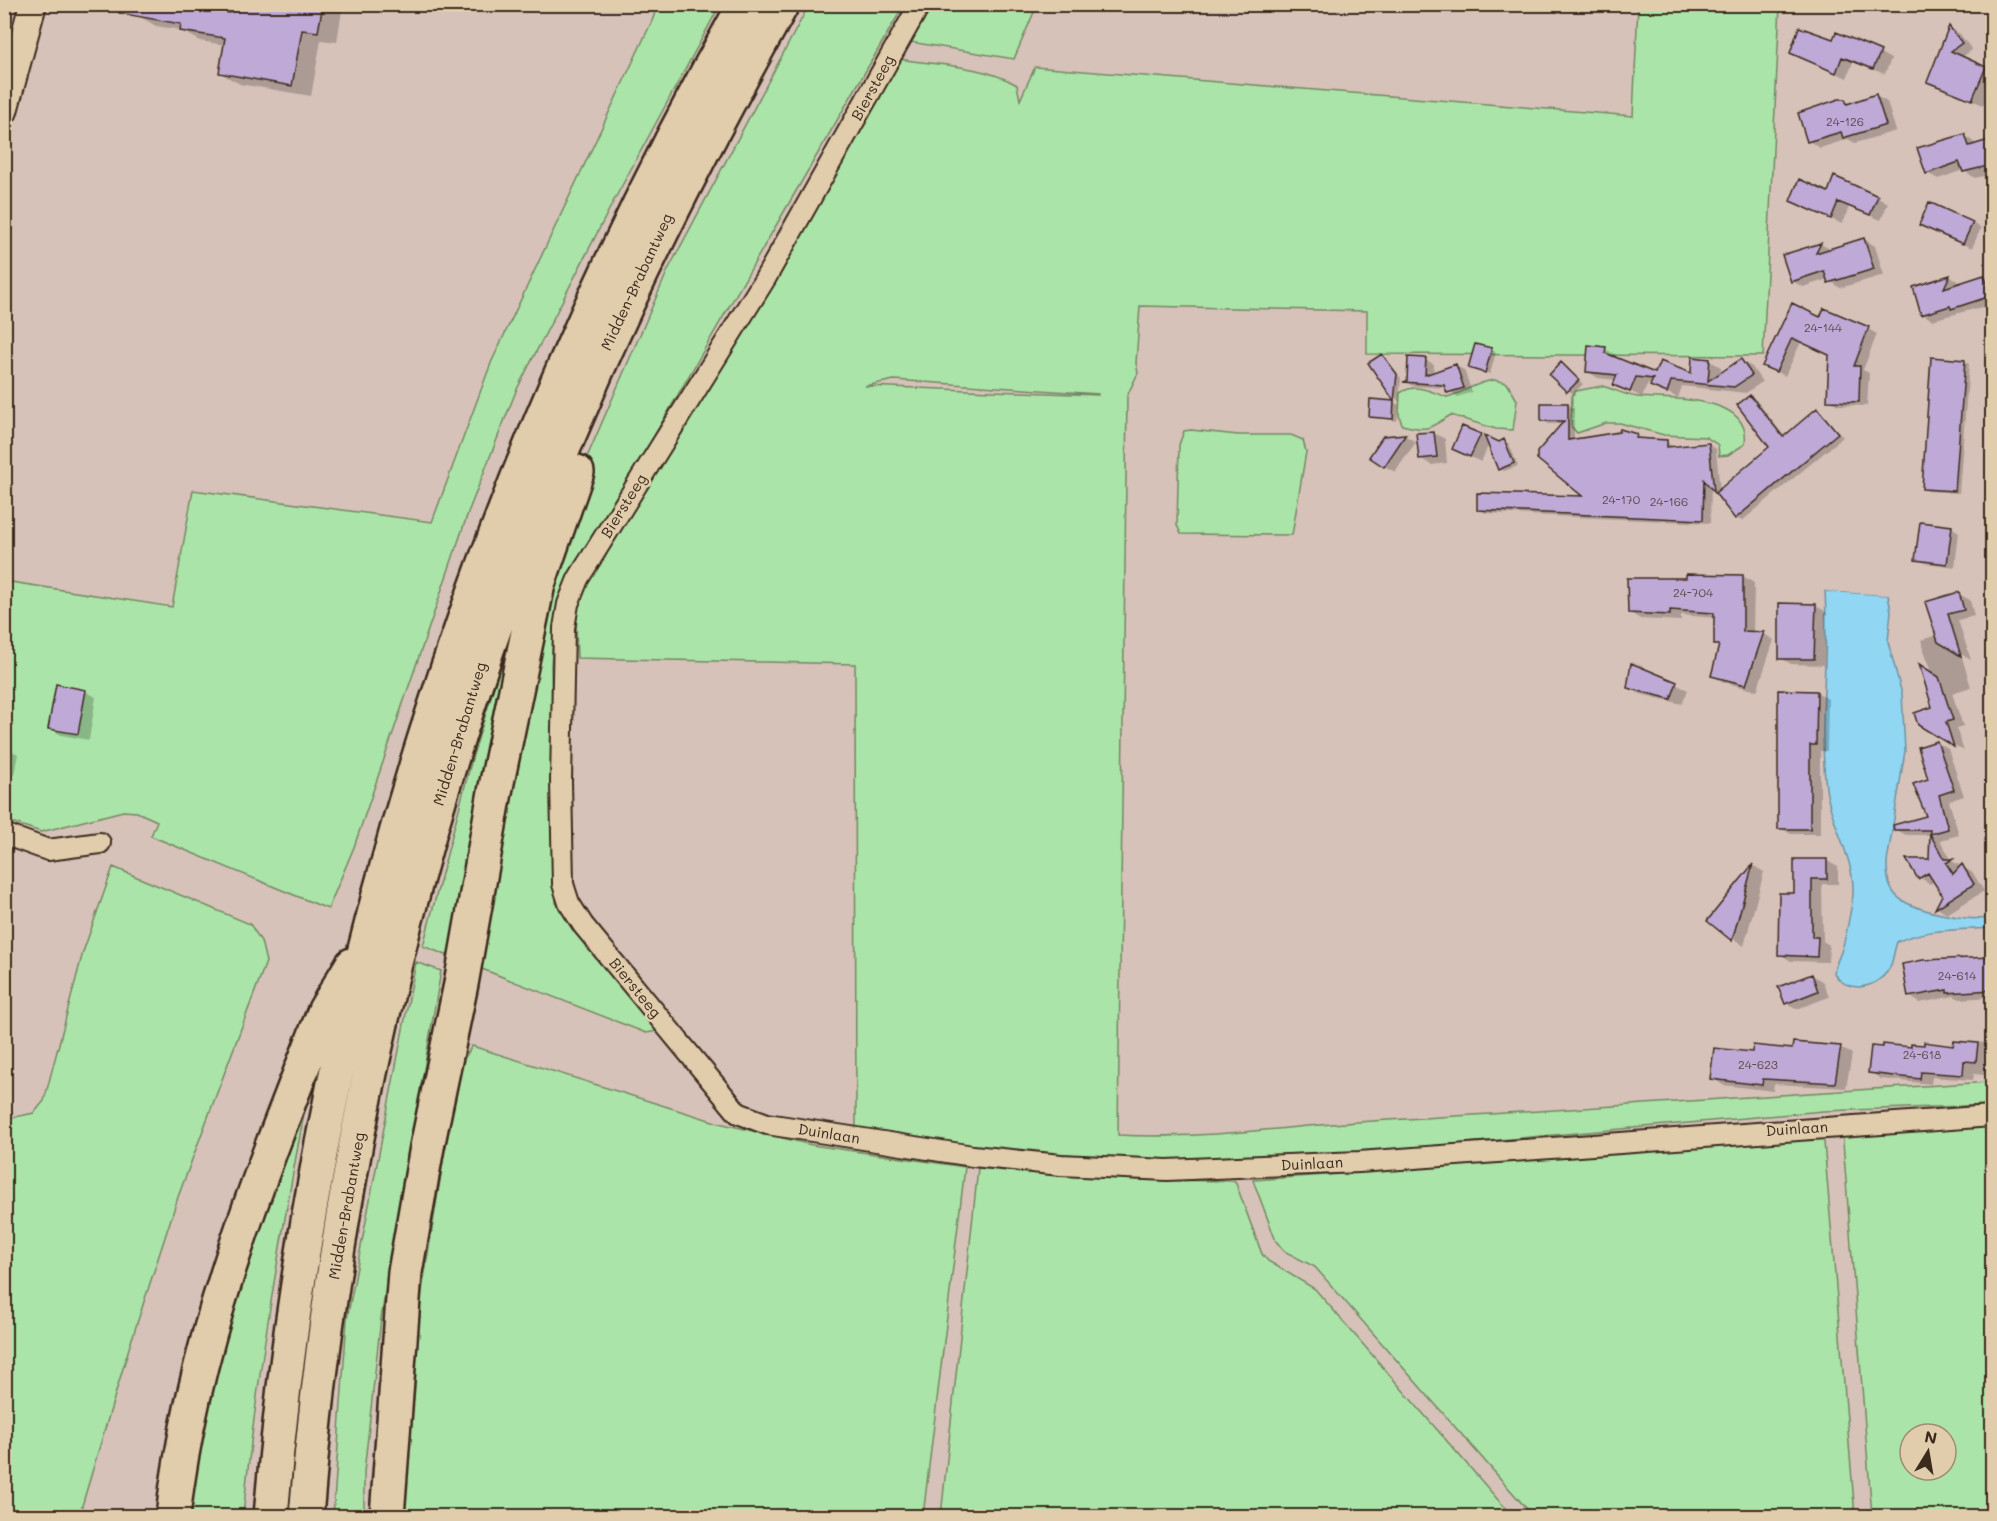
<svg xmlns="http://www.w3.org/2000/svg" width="1997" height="1521" font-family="Mali,sans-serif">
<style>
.green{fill:#abe4a8;stroke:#738763;stroke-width:1.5;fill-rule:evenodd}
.water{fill:#91d6f3;stroke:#6f919e;stroke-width:1.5}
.pier{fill:#d7c2b9}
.shadow{fill:#0003}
.building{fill:#bfa9d7;stroke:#3b2a1e;stroke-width:1.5}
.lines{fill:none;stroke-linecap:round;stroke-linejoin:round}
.minor-casing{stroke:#3b2a1e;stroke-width:24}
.tertiary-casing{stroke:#3b2a1e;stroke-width:30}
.trunk-casing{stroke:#3b2a1e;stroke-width:38}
.minor{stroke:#e1cdac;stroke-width:20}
.tertiary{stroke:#e1cdac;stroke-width:26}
.trunk{stroke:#e1cdac;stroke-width:33}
.labels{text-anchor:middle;stroke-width:5;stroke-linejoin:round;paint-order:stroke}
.number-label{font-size:12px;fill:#5c4a4c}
.street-label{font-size:15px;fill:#3b2a1e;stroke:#e1cdac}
</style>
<rect width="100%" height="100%" fill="#d7c2b9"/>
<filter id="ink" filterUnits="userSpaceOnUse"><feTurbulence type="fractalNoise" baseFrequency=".0167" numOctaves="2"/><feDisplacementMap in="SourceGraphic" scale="12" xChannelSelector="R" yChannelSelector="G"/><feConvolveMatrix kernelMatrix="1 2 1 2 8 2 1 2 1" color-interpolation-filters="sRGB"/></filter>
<g filter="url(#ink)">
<path class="green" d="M 644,5 L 720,5 L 612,204 L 516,391 L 469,510 L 354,847 L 328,909 L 151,836 L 157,821 L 137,812 L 123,811 L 41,832 L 5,820 L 4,581 L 172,607 L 193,490 L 432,522 L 491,363 L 652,21 L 657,7 Z
M 809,5 L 904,5 L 560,598 L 554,624 L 551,665 L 556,903 L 658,1031 L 646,1033 L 423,946 L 473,755 L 500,668 L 526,598 L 668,270 Z
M 931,5 L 1037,5 L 1014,59 L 910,42 Z
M 1638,5 L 1780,5 L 1763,356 L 1367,354 L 1367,311 L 1140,306 L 1136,363 L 1138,373 L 1127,396 L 1118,1135 C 1201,1140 1289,1126 1372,1121 C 1579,1110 1785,1093 1992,1082 L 1992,1105 L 1823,1111 L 1364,1152 L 1165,1161 L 978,1148 L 856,1132 L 855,664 L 577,658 C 576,635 575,613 582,591 L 899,59 C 937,65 983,65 1017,85 L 1020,100 L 1035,67 L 1633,116 ZM 894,380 L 1098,394 L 1098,395 L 865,386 Z
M 1494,380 L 1507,383 L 1517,400 L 1513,430 L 1496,429 L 1451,415 C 1428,428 1431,432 1402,425 L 1399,415 L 1400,393 C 1417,382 1430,392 1447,397 C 1465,392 1477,382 1494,380 Z
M 1602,386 C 1614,389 1626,396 1638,397 C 1671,400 1752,394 1745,444 L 1728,455 L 1719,456 L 1718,445 L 1706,437 L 1664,435 L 1620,423 L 1606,423 L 1577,433 L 1571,426 L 1572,396 L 1576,391 Z
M 1191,430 L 1238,435 L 1291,435 L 1303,440 L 1306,452 L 1292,535 L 1181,534 L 1177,525 L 1179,445 L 1184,431 Z
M 113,867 L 250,924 L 261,941 L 266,962 L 178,1197 L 129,1348 L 79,1516 L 5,1516 L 5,1119 L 34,1113 L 44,1101 L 83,952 Z
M 416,962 L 441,971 L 381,1318 L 364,1472 L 364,1516 L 333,1516 L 347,1319 Z
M 472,1046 L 719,1123 L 812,1145 L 965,1167 L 923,1516 L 397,1516 L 406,1390 L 458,1069 Z
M 305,1080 L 310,1081 C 283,1225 257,1370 243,1516 L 188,1516 C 208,1367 261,1223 305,1080 Z
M 1992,1125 L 1992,1516 L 1872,1516 L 1842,1129 ZM 1910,1434 L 1946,1434 L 1946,1470 L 1910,1470 Z
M 1823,1130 L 1855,1516 L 1533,1516 L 1315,1267 L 1284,1251 L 1276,1241 L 1253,1180 L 1355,1173 L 1451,1160 Z
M 978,1168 L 1143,1180 L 1235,1181 L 1262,1254 L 1268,1261 L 1315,1289 L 1512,1516 L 941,1516 Z"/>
<path class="water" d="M 1825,591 L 1888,595 L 1891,611 L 1888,642 L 1902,694 L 1905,751 L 1887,862 C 1887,872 1887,884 1894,893 C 1908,912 1970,921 1992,918 L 1992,928 C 1961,930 1925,928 1897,942 C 1894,950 1893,963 1889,969 C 1876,990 1846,994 1834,973 C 1835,965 1838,960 1841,952 C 1845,942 1852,905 1853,894 C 1855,858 1830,823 1826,788 C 1818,722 1829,656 1825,591 Z"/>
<path class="pier" d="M 1825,588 L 1888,592 L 1888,595 L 1825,591 Z"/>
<path class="shadow" d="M 139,4 L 190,4 L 231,15 L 233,4 L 343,4 L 337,42 L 321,40 L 311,96 L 240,84 L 220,73 L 225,45 L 200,41 L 181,30 L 156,26 L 137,15 Z
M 1950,28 L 1960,34 L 1972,50 L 1962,57 L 1992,69 L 1992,102 L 1986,99 L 1983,105 L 1929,81 Z
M 1834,41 L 1880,53 L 1891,59 L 1885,74 L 1853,62 L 1847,78 L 1803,58 Z
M 1876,96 L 1887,102 L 1896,131 L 1855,143 L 1848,139 L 1820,148 L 1809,141 L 1845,101 L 1851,104 Z
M 1965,135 L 1977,145 L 1992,141 L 1992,174 L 1975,178 L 1963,170 L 1938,179 L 1927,173 Z
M 1828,194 L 1878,197 L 1888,203 L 1881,220 L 1849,207 L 1842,224 L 1792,201 Z
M 1972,223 L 1981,228 L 1972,248 L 1929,229 Z
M 1864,239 L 1875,246 L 1884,275 L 1840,288 L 1828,279 L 1803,287 L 1792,281 L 1784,256 L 1821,244 L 1831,250 Z
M 1949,276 L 1959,282 L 1957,285 L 1984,277 L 1992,282 L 1992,315 L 1982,307 L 1932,320 L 1923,314 L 1914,288 Z
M 1792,305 L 1821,319 L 1868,329 L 1877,334 L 1863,370 L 1869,373 L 1867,406 L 1838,405 L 1829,400 L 1831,355 L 1801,342 L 1785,376 L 1773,370 Z
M 1605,349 L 1616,355 L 1616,359 L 1656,375 L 1692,375 L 1710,361 L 1721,367 L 1720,375 L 1741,361 L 1752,367 L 1762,382 L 1746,393 L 1682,386 L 1678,398 L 1648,383 L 1642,397 L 1615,384 L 1617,380 L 1598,378 L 1587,371 Z
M 1491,350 L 1496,352 L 1490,374 L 1470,367 Z
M 1382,355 L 1401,378 L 1399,402 L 1370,364 Z
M 1425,360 L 1434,364 L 1433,374 L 1456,366 L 1464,370 L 1472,392 L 1457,397 L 1447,388 L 1413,386 L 1407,383 Z
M 1964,361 L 1969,364 L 1959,493 L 1928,491 L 1923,488 Z
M 1561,364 L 1583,384 L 1573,394 L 1551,375 Z
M 1751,397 L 1756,400 L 1785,437 L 1817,410 L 1843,437 L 1742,521 L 1736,518 L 1711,486 L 1710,523 L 1486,513 L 1478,509 L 1586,498 L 1539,458 L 1563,424 L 1549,424 L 1542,420 L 1567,404 L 1574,408 L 1574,440 L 1620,433 L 1621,430 L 1645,440 L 1667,442 L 1674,448 L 1709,444 L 1716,449 L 1720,491 L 1771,447 Z
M 1394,402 L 1399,405 L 1397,421 L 1370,416 Z
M 1434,433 L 1445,439 L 1447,463 L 1431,465 L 1420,458 Z
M 1480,435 L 1499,443 L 1504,441 L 1509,444 L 1518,466 L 1504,471 L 1499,469 L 1489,444 L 1481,462 L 1454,449 Z
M 1406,436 L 1416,442 L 1395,472 L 1384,466 L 1384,438 Z
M 1951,527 L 1959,532 L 1955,567 L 1925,563 L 1917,559 Z
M 1743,576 L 1754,583 L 1753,633 L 1764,634 L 1774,640 L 1757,691 L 1723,682 L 1712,675 L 1720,647 L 1715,644 L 1716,618 L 1681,615 L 1681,621 L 1640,619 L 1629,612 L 1629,579 Z
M 1959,594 L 1970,600 L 1974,616 L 1958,620 L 1971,660 L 1961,654 L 1971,687 L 1952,693 L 1963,726 L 1956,728 L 1964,751 L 1919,724 L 1934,708 L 1925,679 L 1921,676 L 1931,673 L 1921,640 L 1937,635 L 1927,603 Z
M 1815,605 L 1826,612 L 1824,665 L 1791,664 L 1780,658 Z
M 1633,665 L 1688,690 L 1682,704 L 1640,694 L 1629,687 Z
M 85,691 L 96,697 L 89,740 L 61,735 L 50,728 Z
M 1817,692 L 1828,699 L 1827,751 L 1820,751 L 1820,834 L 1791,834 L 1780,828 Z
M 1992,709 L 1992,719 L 1988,717 Z
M 1937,742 L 1948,749 L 1964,796 L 1949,801 L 1959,835 L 1940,840 L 1952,861 L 1973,873 L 1984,891 L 1947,914 L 1937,908 L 1944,895 L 1935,881 L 1930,884 L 1919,877 L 1931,861 L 1931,835 L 1906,835 L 1895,829 L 1928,817 L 1930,780 Z
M 4,747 L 18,754 L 14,775 L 4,774 Z
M 1992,755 L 1992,769 L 1986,765 Z
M 1992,817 L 1992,830 L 1987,827 Z
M 1827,861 L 1838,867 L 1838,884 L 1822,884 L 1823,941 L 1829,945 L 1828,962 L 1791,961 L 1780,954 L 1795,895 Z
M 1754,866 L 1764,872 L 1744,946 L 1709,921 Z
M 1992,885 L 1992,902 L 1990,901 Z
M 1992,957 L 1992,997 L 1960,999 L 1954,996 L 1920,1003 L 1909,996 L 1923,962 Z
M 1812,975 L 1823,982 L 1829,997 L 1797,1009 L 1786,1003 Z
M 1955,1042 L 1992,1043 L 1992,1076 L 1974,1074 L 1973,1080 L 1932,1077 L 1931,1084 L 1881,1079 L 1870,1072 L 1912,1048 L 1954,1047 Z
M 1841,1048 L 1852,1054 L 1846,1088 L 1774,1084 L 1773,1091 L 1723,1085 L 1712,1078 L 1754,1054 Z
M 4,1075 L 10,1078 L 6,1096 L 4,1096 Z"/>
<path class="building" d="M 120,4 L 177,4 L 230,13 L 232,4 L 323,4 L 318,32 L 302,30 L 292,86 L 219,73 L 225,38 L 180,31 L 181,24 L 119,13 Z
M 1949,26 L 1962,43 L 1951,51 L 1986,67 L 1972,100 L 1927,82 Z
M 1799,27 L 1833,39 L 1836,32 L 1881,51 L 1873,69 L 1842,57 L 1836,73 L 1790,53 Z
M 1876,94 L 1886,125 L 1843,138 L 1841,132 L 1807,142 L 1798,113 L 1839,99 L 1845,99 L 1847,104 Z
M 1965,134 L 1969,146 L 1992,139 L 1992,165 L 1963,172 L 1959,162 L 1926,174 L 1917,148 Z
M 1834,176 L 1878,196 L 1870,215 L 1838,202 L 1831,219 L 1790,201 L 1799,179 L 1828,192 Z
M 1929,202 L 1973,222 L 1963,244 L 1919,225 Z
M 1864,238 L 1874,269 L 1828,283 L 1824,271 L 1791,282 L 1782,255 L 1821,243 L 1816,253 Z
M 1950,275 L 1944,288 L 1984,275 L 1991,296 L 1951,309 L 1950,306 L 1921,315 L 1913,287 Z
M 1792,303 L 1820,317 L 1824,308 L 1869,327 L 1854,366 L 1860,366 L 1859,402 L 1827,401 L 1829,355 L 1792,338 L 1776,372 L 1762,366 Z
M 1475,344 L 1492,348 L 1485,373 L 1468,368 Z
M 1588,345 L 1606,347 L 1605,353 L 1655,373 L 1660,361 L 1691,373 L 1692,357 L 1710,359 L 1708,381 L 1741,359 L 1752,375 L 1734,387 L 1671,381 L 1667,393 L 1650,386 L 1653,379 L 1636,377 L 1630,392 L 1613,385 L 1617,375 L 1586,372 Z
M 1382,354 L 1397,374 L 1394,401 L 1368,363 Z
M 1408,357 L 1426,358 L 1425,375 L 1456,364 L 1464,388 L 1447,393 L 1444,385 L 1403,382 L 1407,381 Z
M 1931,357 L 1965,360 L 1955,491 L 1922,489 Z
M 1561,362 L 1579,380 L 1567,392 L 1549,375 Z
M 1750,395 L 1783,437 L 1817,408 L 1838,433 L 1735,519 L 1715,493 L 1769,447 L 1737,405 Z
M 1370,399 L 1394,401 L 1393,419 L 1369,417 Z
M 1541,403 L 1568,403 L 1568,440 L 1619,432 L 1620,429 L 1637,434 L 1636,438 L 1667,440 L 1667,447 L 1709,443 L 1714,492 L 1704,480 L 1703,520 L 1477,510 L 1477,493 L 1582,496 L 1537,459 L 1537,452 L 1564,421 L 1541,421 Z
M 1462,426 L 1481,434 L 1470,457 L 1452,449 Z
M 1434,432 L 1437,457 L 1419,459 L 1416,433 Z
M 1406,434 L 1384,467 L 1369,457 L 1383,436 Z
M 1484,435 L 1499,442 L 1504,439 L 1514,463 L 1498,470 Z
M 1920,522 L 1952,526 L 1947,564 L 1915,560 Z
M 1686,574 L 1743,575 L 1743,631 L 1764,632 L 1746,685 L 1711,676 L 1719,645 L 1714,645 L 1714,613 L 1670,610 L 1670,615 L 1628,613 L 1627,578 L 1686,578 Z
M 1959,592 L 1964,610 L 1948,614 L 1961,656 L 1938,642 L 1925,602 Z
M 1779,603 L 1816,604 L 1814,659 L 1779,659 Z
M 1631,663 L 1677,682 L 1671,699 L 1627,688 Z
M 1919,664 L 1939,677 L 1953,720 L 1946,722 L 1954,747 L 1918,725 L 1914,713 L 1932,707 Z
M 56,684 L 86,690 L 78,734 L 48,729 Z
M 1778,690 L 1817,691 L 1816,745 L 1810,745 L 1810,829 L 1778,829 Z
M 1937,741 L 1954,790 L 1939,795 L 1948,829 L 1930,834 L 1944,859 L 1953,859 L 1946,863 L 1953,874 L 1962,864 L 1974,884 L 1935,909 L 1942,895 L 1928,873 L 1918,879 L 1906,859 L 1929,859 L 1930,830 L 1894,830 L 1893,825 L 1926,816 L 1913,784 L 1928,779 L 1918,747 Z
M 1794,859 L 1827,859 L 1827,879 L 1812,879 L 1812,937 L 1818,937 L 1817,957 L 1778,955 L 1779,893 L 1794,893 Z
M 1753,864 L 1732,941 L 1707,921 Z
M 1992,957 L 1992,990 L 1947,993 L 1947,990 L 1908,997 L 1902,964 L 1923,960 Z
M 1812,974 L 1818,991 L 1785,1004 L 1778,987 Z
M 1954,1041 L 1978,1043 L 1976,1062 L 1964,1061 L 1963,1075 L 1921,1072 L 1920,1079 L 1868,1073 L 1871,1046 L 1883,1047 L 1883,1044 L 1911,1047 L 1911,1044 L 1924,1045 L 1924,1042 L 1953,1046 Z
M 1793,1042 L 1841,1046 L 1835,1083 L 1763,1079 L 1762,1085 L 1710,1079 L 1714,1048 L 1752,1052 L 1753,1045 L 1792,1049 Z"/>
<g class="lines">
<g class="minor-casing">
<path id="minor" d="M 920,4 L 765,279 L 578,579 L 568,604 L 564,628 L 561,781 L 563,884 L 569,903 L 583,925 L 738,1113 L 767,1124 L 973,1156 L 1061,1165 L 1167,1170 L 1359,1162 L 1992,1116
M 4,834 L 48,850 L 100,843"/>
</g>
<g class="tertiary-casing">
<path id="tertiary" d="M 4,111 L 33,4"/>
</g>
<g class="trunk-casing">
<path id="trunk" d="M 173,1516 C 193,1340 260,1175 325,1010 L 352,965
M 271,1516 C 315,981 482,471 745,4
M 306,1516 C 337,1122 437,731 597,370 C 652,245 715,124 782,4
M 387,1516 L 405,1272 L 427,1147 L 461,984 L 495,792 L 538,584 L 577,472"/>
</g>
<use href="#minor" class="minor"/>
<use href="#tertiary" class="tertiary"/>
<use href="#trunk" class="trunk"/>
</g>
</g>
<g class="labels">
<g class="number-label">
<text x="1845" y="126">24-126</text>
<text x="1823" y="332">24-144</text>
<text x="1621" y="504">24-170</text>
<text x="1669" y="506">24-166</text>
<text x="1693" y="597">24-704</text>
<text x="1957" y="980">24-614</text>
<text x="1922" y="1059">24-618</text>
<text x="1758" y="1069">24-623</text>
</g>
<g class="street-label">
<text transform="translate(873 88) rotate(-61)" y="5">Biersteeg</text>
<text transform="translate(637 282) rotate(-65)" y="5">Midden-Brabantweg</text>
<text transform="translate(624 506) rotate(-58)" y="5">Biersteeg</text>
<text transform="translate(460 734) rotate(-73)" y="5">Midden-Brabantweg</text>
<text transform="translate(635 988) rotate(51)" y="5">Biersteeg</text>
<text transform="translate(1797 1129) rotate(-4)" y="5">Duinlaan</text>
<text transform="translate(829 1134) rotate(9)" y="5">Duinlaan</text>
<text transform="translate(1312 1164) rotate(-3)" y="5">Duinlaan</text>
<text transform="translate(347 1206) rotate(-80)" y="5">Midden-Brabantweg</text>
</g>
</g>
<rect width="1997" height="1521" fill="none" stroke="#e1cdac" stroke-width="24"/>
<rect x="12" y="12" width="1973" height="1497" fill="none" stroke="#3b2a1e" stroke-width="2" filter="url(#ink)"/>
<g transform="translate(1928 1452) rotate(11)"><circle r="28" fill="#e1cdac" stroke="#9f8c73" stroke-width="1.5"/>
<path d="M0-4.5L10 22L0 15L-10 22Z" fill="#3b2a1e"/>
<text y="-9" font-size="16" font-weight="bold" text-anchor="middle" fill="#3b2a1e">N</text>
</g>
</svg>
